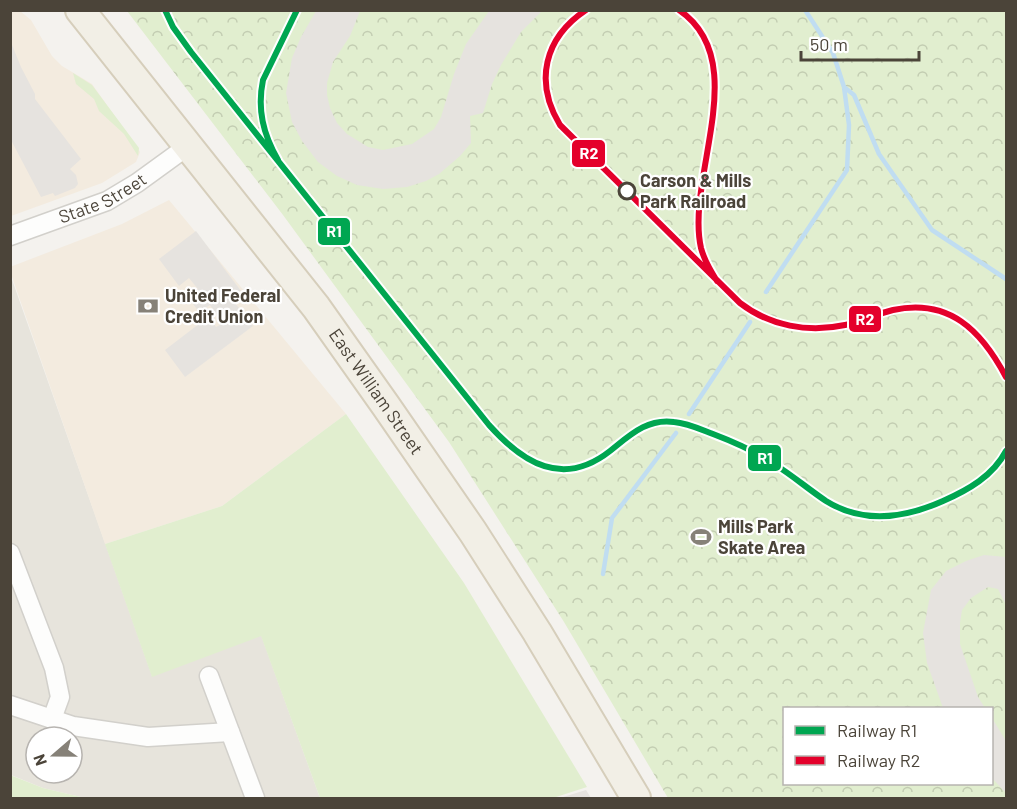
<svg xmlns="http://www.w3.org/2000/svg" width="1017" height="809" font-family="Barlow,sans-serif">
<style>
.residential{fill:#e7e4dc;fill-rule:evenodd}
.commercial{fill:#f3ebdf}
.green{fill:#e1eecf}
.forest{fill:url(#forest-crowns);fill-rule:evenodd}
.parking{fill:#e6e3df}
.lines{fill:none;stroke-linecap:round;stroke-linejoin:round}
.stream{stroke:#c0ddf1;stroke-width:4.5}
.street-casing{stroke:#d2d0cb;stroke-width:21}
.primary-casing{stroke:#d6cebb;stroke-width:32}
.street{stroke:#fdfdfc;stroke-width:18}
.primary{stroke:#f2efe6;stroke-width:28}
.rail-1-casing{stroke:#fff;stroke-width:10}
.rail-2-casing{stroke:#fff;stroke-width:10}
.rail-1{stroke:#00a651;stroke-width:6}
.rail-2{stroke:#e4002b;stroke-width:6}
.stop-dot{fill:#fff;stroke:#4b4439;stroke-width:3}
.labels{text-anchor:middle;stroke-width:4.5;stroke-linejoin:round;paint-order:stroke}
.stop-label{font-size:18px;font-weight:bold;fill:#4b4439;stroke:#fff;text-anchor:start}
.street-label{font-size:18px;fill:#4b4439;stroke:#fff}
.poi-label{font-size:18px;font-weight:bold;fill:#4b4439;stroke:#fff;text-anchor:start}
.line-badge{stroke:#fff;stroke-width:2}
.badge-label{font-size:16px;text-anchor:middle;font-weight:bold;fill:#fff}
</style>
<defs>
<pattern id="forest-crowns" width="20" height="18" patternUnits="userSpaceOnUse" patternTransform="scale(1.5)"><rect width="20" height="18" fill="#e1eecf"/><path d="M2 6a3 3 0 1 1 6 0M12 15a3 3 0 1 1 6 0" fill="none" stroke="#c3cdb2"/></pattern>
</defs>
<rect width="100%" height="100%" fill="#f4f2ee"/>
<path class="residential" d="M 10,274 L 152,676 L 261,635 L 320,798 L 85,798 L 43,788 L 11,775 ZM 36,737 L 72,737 L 72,773 L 36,773 Z"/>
<path class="commercial" d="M 10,11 L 20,11 L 31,20 L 52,56 L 62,66 L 92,84 L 140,152 L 136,162 L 102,183 L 11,216 Z
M 169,200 L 346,414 L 222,506 L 105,544 L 11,274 L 10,267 L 122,224 Z"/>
<path class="green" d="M 73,73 L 92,85 L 139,148 L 138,156 L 124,134 L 99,111 L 94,99 L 76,84 Z
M 346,414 L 464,583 L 587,787 L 553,798 L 320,798 L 261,636 L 152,677 L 105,544 L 222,506 Z
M 10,775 L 43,788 L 85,798 L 11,798 Z"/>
<path class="forest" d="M 127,11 L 1006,11 L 1006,798 L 668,798 L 564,622 L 449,442 L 283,215 ZM 784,708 L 992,708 L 992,784 L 784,784 Z"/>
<path class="parking" d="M 316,11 L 360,11 L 350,36 L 333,62 L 327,83 L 327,95 L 330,108 L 337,123 L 347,134 L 368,147 L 383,150 L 412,144 L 434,129 L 441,117 L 454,74 L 466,44 L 489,11 L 542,11 L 521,32 L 501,65 L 492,84 L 483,113 L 470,116 L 471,143 L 460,156 L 439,174 L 426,181 L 407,187 L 383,189 L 357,185 L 337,176 L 318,162 L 302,141 L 292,122 L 286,93 L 292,58 L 301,37 Z
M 10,40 L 21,67 L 35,94 L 35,99 L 81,159 L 70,169 L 76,175 L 78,184 L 75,188 L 55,196 L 53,193 L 41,197 L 11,140 Z
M 196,231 L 241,291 L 231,298 L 253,326 L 185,377 L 165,350 L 208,317 L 216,327 L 220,325 L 220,320 L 210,305 L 199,312 L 188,297 L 198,289 L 189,278 L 179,286 L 159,259 Z
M 984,555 L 1006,557 L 1006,605 L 998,589 L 988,587 L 971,598 L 962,610 L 960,623 L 960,644 L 978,697 L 985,708 L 943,708 L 927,663 L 923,633 L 931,590 L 946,571 L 966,561 Z
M 992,718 L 1006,741 L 1006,793 L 992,778 Z
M 586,790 L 591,798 L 560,798 Z"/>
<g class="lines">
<path class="stream" d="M 805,10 L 833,53 L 844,87 L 854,95 L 879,154 L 932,230 L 1006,279
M 766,292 L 847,170 L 849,125 L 844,87
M 689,414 L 750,322
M 603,574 L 612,518 L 676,433"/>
<g class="street-casing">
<g id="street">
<path id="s1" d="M 10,236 L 107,201 L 137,183 L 188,146"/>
<path d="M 10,553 L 54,668 L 60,697 L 52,719"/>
<path d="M 209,676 L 255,798"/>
<path d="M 10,705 L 73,726 L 148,737 L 230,732"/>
</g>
</g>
<g class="primary-casing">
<g id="primary">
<path id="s2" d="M 80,10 L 316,307 L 386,406 L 473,532 L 537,632 L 636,798"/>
</g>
</g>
<use href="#street" class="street"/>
<use href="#primary" class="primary"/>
<g class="rail-1-casing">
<path id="rail-1" d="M 165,10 L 173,27 L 191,52 L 489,425 C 523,463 563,488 610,451 C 629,436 647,418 674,422 C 687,423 700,429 713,434 C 734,442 755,451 774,464 C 792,475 808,489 826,501 C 863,524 905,518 943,501 C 968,490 993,476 1006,451
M 278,160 C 263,134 257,109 263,80 L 297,10"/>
</g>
<g class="rail-2-casing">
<path id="rail-2" d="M 586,10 C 544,38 534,82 560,125 L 740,303 C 770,326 808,333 845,325 C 861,322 876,314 893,310 C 949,298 981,330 1006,377
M 679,10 C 754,61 685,177 701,248 C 704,260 710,270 717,281"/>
</g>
<use href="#rail-1" class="rail-1"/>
<use href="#rail-2" class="rail-2"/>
</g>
<defs>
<g id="bank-bare" transform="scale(1.62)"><path d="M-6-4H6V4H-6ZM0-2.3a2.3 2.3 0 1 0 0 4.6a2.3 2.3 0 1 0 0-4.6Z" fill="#868178" stroke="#fff" stroke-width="2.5" paint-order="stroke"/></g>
<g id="stadium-bare" transform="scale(1.62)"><path d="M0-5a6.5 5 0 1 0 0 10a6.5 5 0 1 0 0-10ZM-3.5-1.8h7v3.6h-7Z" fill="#868178" stroke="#fff" stroke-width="2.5" paint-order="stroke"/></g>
</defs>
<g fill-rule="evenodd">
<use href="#bank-bare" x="148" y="306"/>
<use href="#stadium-bare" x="701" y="537"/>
</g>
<circle class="stop-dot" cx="627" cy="191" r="8"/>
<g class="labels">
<g class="stop-label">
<text x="640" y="187">Carson &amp; Mills<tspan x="640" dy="21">Park Railroad</tspan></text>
</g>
<g class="street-label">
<text dy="6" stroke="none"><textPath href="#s1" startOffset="100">State Street</textPath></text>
<text dy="6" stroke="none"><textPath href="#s2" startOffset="483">East William Street</textPath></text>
</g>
<g class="poi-label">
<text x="165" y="302">United Federal<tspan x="165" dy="21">Credit Union</tspan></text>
<text x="718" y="533">Mills Park<tspan x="718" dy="21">Skate Area</tspan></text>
</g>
</g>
<g class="line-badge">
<rect x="571" y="139" width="35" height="29" rx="6" fill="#e4002b"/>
<rect x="317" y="217" width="34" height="29" rx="6" fill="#00a651"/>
<rect x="848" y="305" width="34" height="28" rx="6" fill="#e4002b"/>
<rect x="747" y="444" width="35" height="28" rx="6" fill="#00a651"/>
</g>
<g class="badge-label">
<text x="589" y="159">R2</text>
<text x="334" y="237">R1</text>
<text x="865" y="325">R2</text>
<text x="765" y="464">R1</text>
</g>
<rect width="1017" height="809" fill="none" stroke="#4b4439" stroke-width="24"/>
<rect x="783" y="707" width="210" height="78" fill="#ffffff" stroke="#b7b4b0" stroke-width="1.5"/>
<rect x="795" y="726" width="30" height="9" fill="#00a651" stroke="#b7b4b0" stroke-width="1.5"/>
<text x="837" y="737" font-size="18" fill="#4b4439">Railway R1</text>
<rect x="795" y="756" width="30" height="9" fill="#e4002b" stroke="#b7b4b0" stroke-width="1.5"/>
<text x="837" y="767" font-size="18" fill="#4b4439">Railway R2</text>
<g transform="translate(54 755) rotate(250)"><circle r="28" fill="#ffffff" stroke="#b7b4b0" stroke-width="1.5"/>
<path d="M0-4.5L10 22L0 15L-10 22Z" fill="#868178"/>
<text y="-9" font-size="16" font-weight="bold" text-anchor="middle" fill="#4b4439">N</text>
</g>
<path d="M801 51v9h118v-9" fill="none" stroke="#4b4439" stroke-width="3"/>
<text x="810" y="51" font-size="18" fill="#4b4439" stroke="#ffffff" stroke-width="4.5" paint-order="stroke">50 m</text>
</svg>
